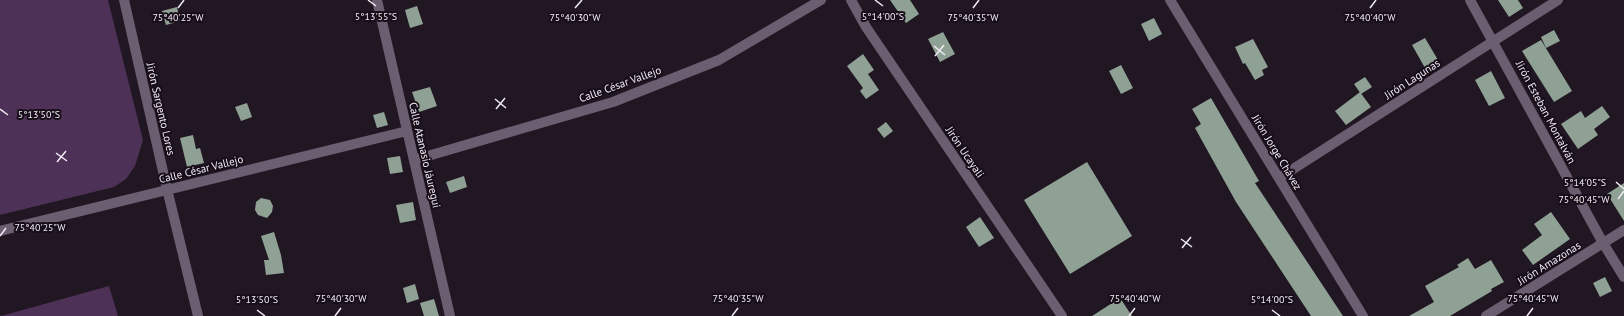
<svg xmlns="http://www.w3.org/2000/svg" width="1624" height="316" font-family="'PT Sans',sans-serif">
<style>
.green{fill:#4e3157}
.building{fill:#8fa194}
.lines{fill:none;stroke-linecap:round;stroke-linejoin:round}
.minor{stroke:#6c5e71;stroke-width:10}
.tertiary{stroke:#6c5e71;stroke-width:10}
.ticks{fill:none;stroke:#f1eaf3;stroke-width:1.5}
.labels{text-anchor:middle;stroke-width:4;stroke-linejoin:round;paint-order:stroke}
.street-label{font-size:11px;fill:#f1eaf3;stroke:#170e1a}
.ticks-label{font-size:10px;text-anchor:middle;fill:#f1eaf3;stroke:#170e1a;stroke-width:4;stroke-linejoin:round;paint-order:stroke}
</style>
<rect width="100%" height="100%" fill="#201723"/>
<path class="green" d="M 0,0 L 108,0 L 143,140 L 135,166 L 126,179 L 114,187 L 0,215 Z
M 109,286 L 118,316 L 1,316 Z"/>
<path class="building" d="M 890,0 L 910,0 L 919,14 L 906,23 Z
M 1498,0 L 1518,0 L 1523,8 L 1509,17 Z
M 417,6 L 423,24 L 410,28 L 405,10 Z
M 177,7 L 180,21 L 166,25 L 162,11 Z
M 1154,18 L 1162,34 L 1149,41 L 1141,24 Z
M 1554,30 L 1560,41 L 1546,48 L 1541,37 Z
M 943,32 L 955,54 L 940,62 L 928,39 Z
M 1425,38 L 1438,60 L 1425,68 L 1412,45 Z
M 1253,39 L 1268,67 L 1262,70 L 1264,75 L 1255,80 L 1245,63 L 1243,64 L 1235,47 Z
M 1541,40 L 1572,91 L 1554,102 L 1522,51 Z
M 863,54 L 874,70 L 868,74 L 879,90 L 866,99 L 860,91 L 863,88 L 847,66 Z
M 1121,65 L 1133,88 L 1121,94 L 1109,71 Z
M 1491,71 L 1505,98 L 1489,106 L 1475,80 Z
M 1365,77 L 1372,87 L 1361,94 L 1354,84 Z
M 430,87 L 437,106 L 419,112 L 412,92 Z
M 1360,92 L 1371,107 L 1346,125 L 1335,111 Z
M 1211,98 L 1259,181 L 1255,183 L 1343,316 L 1311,316 L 1236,202 L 1195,128 L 1201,124 L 1192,109 Z
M 247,103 L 252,117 L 241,121 L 235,107 Z
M 1602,106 L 1610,117 L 1594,129 L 1598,135 L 1578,149 L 1561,124 L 1581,111 L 1585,118 Z
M 384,112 L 388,125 L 377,128 L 373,115 Z
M 886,122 L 893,131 L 884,138 L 877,129 Z
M 193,135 L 196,149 L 200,148 L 204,163 L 187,167 L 180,138 Z
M 400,156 L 403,172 L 390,174 L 387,158 Z
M 1087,162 L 1132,236 L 1070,274 L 1024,200 Z
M 464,176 L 467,187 L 450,193 L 446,182 Z
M 1624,183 L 1624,221 L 1607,194 Z
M 261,198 L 270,200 L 273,206 L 272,212 L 267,218 L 258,215 L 255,210 L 256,202 Z
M 413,202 L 416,220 L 400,223 L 396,205 Z
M 1551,212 L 1570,239 L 1533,265 L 1522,250 L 1542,235 L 1534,224 Z
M 980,217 L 994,238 L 979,247 L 966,227 Z
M 274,232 L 281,255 L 284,273 L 266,275 L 264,260 L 269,260 L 261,236 Z
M 1468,258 L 1475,269 L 1491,260 L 1504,282 L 1491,289 L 1492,291 L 1450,316 L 1409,316 L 1434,302 L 1425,286 L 1459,267 L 1457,265 Z
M 1605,277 L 1612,291 L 1600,297 L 1593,283 Z
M 415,284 L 419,299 L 407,303 L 403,288 Z
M 1120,298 L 1132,316 L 1092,316 Z
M 434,299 L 439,316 L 424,316 L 420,303 Z"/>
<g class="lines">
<path class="minor" d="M 124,0 L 167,189 L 198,316
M 377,0 L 450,316
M 851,0 L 866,27 L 1062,316
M 1170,0 L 1363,316
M 1470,0 L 1603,243 L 1624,277
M 414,160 L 613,102 L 719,60 L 821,0
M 1279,178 L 1558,0
M 0,231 L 407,131"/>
<path class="tertiary" d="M 1486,316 L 1624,230"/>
</g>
<path class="ticks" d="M 368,0 L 376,6M 875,0 L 883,6M 178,8 L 184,0M 575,8 L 582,0M 973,8 L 979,0M 1370,8 L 1376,0M 934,46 L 945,55M 935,56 L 944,45M 495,99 L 506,108M 0,109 L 8,115M 496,109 L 505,98M 56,153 L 67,161M 57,162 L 66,151M 1616,182 L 1624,189M 1618,199 L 1624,191M 0,236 L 6,228M 1181,239 L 1192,247M 1182,248 L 1191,237M 257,310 L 265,316M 1272,310 L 1280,316M 335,316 L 341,308M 732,316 L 738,308M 1129,316 L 1135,308M 1527,316 L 1533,308"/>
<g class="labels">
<g class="street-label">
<text transform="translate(1412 79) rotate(-33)" y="4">Jirón Lagunas</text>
<text transform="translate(620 84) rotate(-20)" y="4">Calle César Vallejo</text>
<text transform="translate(161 109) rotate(77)" y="4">Jirón Sargento Lores</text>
<text transform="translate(1546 112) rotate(62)" y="4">Jirón Esteban Montalván</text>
<text transform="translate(965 152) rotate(56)" y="4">Jirón Ucayali</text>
<text transform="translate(1277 152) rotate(59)" y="4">Jirón Jorge Chávez</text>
<text transform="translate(425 155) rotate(77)" y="4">Calle Atanasio Jáuregui</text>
<text transform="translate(201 169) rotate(-14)" y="4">Calle César Vallejo</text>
<text transform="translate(1549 263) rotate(-32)" y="4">Jirón Amazonas</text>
</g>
</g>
<g class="ticks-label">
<text x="376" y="20">5°13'55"S</text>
<text x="883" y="20">5°14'00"S</text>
<text x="178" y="21">75°40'25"W</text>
<text x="575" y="21">75°40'30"W</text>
<text x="973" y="21">75°40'35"W</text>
<text x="1370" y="21">75°40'40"W</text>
<text x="39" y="118">5°13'50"S</text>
<text x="1585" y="186">5°14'05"S</text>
<text x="1584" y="203">75°40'45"W</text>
<text x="40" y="231">75°40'25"W</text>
<text x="341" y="302">75°40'30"W</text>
<text x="738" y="302">75°40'35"W</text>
<text x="1135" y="302">75°40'40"W</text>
<text x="1533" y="302">75°40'45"W</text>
<text x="257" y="303">5°13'50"S</text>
<text x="1272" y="303">5°14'00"S</text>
</g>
</svg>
